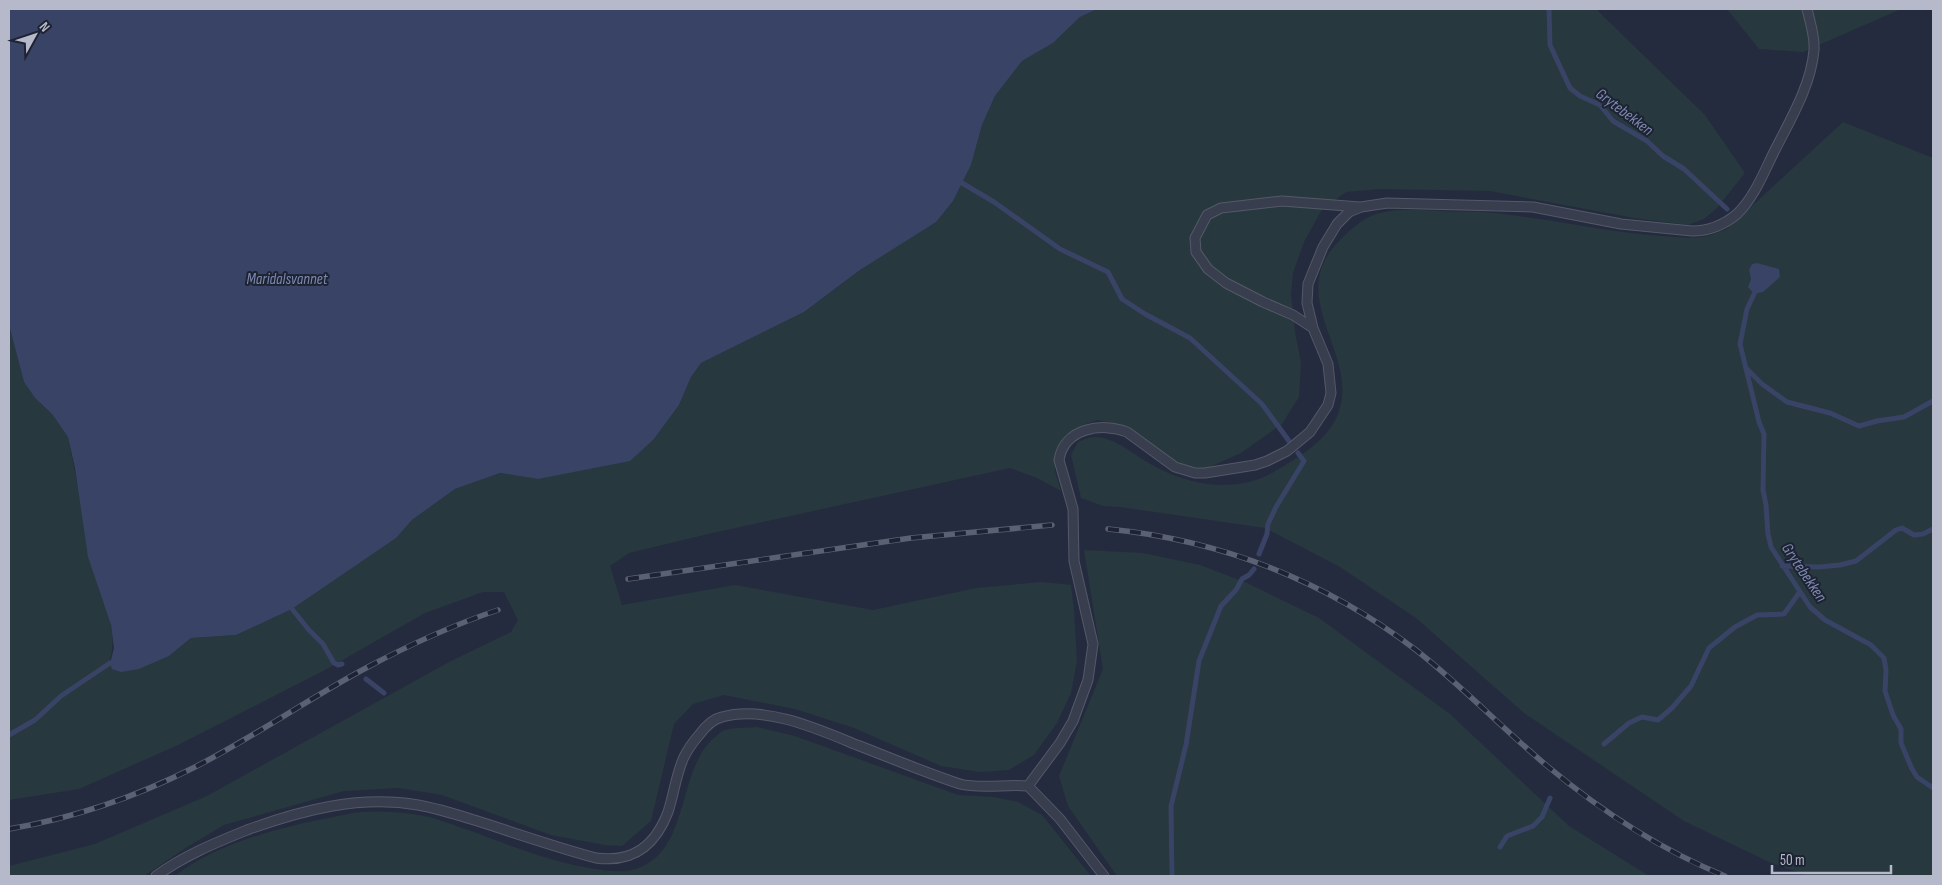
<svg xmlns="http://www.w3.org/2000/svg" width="1942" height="885" font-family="'Sofia Sans Condensed',sans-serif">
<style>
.green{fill:#27383f}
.water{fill:#394365}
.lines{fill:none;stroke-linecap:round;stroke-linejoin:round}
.stream{stroke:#394365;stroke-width:5}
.lane-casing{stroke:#545969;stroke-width:11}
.lane{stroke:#393e4e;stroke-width:9}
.rail-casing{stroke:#5b6175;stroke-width:5.5}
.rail{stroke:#1e2333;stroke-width:4;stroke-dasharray:11;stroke-linecap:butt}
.labels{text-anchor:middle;stroke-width:4;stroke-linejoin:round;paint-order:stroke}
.water-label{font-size:16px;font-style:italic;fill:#7d8ab0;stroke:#1e2333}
</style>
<rect width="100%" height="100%" fill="#252b3e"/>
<path class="green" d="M 1097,9 L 1598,9 L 1598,11 L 1705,115 L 1745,173 L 1717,208 L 1704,219 L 1688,225 L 1634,218 L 1490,191 L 1381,189 L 1346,192 L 1321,211 L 1304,242 L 1293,273 L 1291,295 L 1295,331 L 1301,363 L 1299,397 L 1282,424 L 1241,453 L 1205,469 L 1175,463 L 1140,436 L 1117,424 L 1097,420 L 1083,425 L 1068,435 L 1059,447 L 1055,471 L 1061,491 L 1037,478 L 1010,468 L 708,534 L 629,553 L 610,566 L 622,605 L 735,585 L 873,610 L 976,588 L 1042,582 L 1071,585 L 1074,611 L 1077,661 L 1071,693 L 1057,723 L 1034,755 L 1009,770 L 980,772 L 941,766 L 854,728 L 795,709 L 724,695 L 693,704 L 674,724 L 651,821 L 622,846 L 605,845 L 551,835 L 442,795 L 399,788 L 344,791 L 224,825 L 187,847 L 144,876 L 9,876 L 9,866 L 95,844 L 207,796 L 449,662 L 511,632 L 518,620 L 504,592 L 483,592 L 425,613 L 325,670 L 178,745 L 79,789 L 9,800 L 9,325 L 24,382 L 35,398 L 52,414 L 68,437 L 98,588 C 108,612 117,635 110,660 L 169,656 L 191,638 L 236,635 L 292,609 L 395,538 L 412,520 L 455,489 L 500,473 L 538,479 L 654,439 L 679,405 L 691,377 L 701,363 L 804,312 L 953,201 L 971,165 L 982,125 L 995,96 L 1022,61 L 1053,43 L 1080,17 Z
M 1727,9 L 1901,9 L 1803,52 L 1759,49 Z
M 1843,122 L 1933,158 L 1933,876 L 1809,876 L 1769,862 L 1684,821 L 1524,713 L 1416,618 L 1340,567 L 1265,528 L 1120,507 L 1103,506 L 1081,498 L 1071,455 L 1078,442 C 1083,440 1089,437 1094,437 C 1112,437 1128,450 1142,459 C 1180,483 1229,496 1272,473 C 1296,459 1330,440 1339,411 C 1359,352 1283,297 1340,240 C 1349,231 1363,218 1376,214 C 1397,208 1420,210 1442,211 C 1460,212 1478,211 1495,213 C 1547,219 1597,230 1649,235 C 1666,236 1684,239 1702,237 C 1710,236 1719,232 1727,229 Z
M 1084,550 L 1143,553 L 1200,565 L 1247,583 L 1319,618 L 1450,714 L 1569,826 L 1649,876 L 1117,876 L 1068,806 L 1059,776 L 1103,669 Z
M 757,727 L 795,736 L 958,795 L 994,797 L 1018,802 L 1042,815 L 1091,876 L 175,876 C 213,845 280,827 329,818 C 339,816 351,813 362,812 C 386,811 410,812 433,818 C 487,835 538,860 595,869 C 608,871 623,873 636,869 C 691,851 676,771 714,738 C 717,736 720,732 723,731 C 732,727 747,728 757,727 Z"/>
<path class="water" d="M 9,9 L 1097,9 L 1080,17 L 1053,43 L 1022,61 L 995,96 L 982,125 L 971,165 L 953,201 L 936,222 L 860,270 L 804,312 L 701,363 L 691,377 L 679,405 L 654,439 L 630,461 L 538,479 L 500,473 L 455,489 L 412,520 L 396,538 L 292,609 L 236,635 L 191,638 L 169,656 L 139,669 L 121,672 L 112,669 L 110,664 L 114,648 L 111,625 L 88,557 L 75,468 L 68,437 L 52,414 L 35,398 L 24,382 L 9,325 Z
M 1757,263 L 1779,269 L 1780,277 L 1763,292 L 1754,294 L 1748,287 L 1751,279 L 1749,270 L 1752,264 Z"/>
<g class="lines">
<path class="stream" d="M 1549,9 L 1550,45 L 1570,88 L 1580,96 L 1600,105 L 1613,121 L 1647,141 L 1663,156 L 1684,169 L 1727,209
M 962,183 L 994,202 L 1060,249 L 1108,272 L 1122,299 L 1145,314 L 1190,338 L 1262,404 L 1289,441
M 1754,294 L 1747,309 L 1740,344 L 1759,422 L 1764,434 L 1763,490 L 1766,505 L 1768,534 L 1771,547 L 1810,607 L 1825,620 L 1871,645 L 1884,658 L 1886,670 L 1885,691 L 1893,715 L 1901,729 L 1901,743 L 1912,769 L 1917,777 L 1933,788
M 1746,368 L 1762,384 L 1787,402 L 1830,413 L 1859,426 L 1877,421 L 1904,417 L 1933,401
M 1259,554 L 1267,534 L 1268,524 L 1276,507 L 1304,461 L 1298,453
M 1782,566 L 1819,567 L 1840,565 L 1856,561 L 1896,530 L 1902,528 L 1914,535 L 1923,534 L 1933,529
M 292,609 L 309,630 L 323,644 L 334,663 L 338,665 L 342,664
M 366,679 L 384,693
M 9,735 L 35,720 L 61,696 L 110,663
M 1604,744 L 1629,723 L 1642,717 L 1658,720 L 1672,708 L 1691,686 L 1709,648 L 1735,627 L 1757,615 L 1784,614 L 1799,593
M 1500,847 L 1507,836 L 1533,826 L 1542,817 L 1550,798
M 1172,876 L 1171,806 L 1186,745 L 1199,661 L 1221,606 L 1236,590 L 1242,579 L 1249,575 L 1254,569"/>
<g class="lane-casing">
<path id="lane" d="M 1313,328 L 1293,315 L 1263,302 L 1226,283 L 1208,269 L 1196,252 L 1195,238 L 1207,215 L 1221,208 L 1282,201 L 1360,207
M 1028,786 L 1060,743 L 1073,721 L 1088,680 L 1093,644 L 1074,561 L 1073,509 L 1059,460 C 1064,428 1102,422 1127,432 L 1175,467 L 1195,473 L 1205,473 L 1255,465 L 1267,461 L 1287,451 L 1310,432 L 1328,405 L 1331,393 L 1328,364 L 1313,328 L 1307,303 L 1308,284 L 1323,247 L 1337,224 L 1349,212 L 1361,207 L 1387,203 L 1533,207 L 1621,224 L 1692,231 C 1709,231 1724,225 1737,214 C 1754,198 1764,172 1774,152 C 1790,120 1811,86 1814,50 C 1815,36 1810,22 1807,9
M 156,876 C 185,855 215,843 247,830 C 302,810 359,795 418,805 C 441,809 464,817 487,824 C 523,836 559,848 596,858 C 633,863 655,846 668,812 C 674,794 676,774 684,757 C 688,749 693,742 699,735 C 705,727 712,719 722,717 C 765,705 818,729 857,745 C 891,758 926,773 960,784 C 979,789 1008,784 1028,786 L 1060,819 L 1104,876"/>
</g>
<use href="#lane" class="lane"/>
<g class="rail-casing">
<path id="rail" d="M 1108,529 C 1221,540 1326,581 1416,650 C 1462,686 1502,728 1546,765 C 1601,811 1659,849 1725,876
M 628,579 L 911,538 L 1052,525
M 9,829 C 74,818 136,797 195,767 C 254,737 308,699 366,668 C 409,645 453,625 498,610"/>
</g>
<use href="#rail" class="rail"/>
</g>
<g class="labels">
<g class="water-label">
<text transform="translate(1625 111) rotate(37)" y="6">Grytebekken</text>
<text x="287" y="284">Maridalsvannet</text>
<text transform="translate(1805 572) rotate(56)" y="6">Grytebekken</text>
</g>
</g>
<rect width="1942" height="885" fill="none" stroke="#b5b9c9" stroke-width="20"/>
<g transform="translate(35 35) rotate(50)" stroke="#1e2333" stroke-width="4" paint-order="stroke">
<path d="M0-4L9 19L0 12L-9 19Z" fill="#b5b9c9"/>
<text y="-8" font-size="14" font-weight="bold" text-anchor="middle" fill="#b5b9c9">N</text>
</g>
<path d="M1772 865v8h119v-8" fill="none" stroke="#b5b9c9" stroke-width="2.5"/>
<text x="1780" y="865" font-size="15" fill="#b5b9c9" stroke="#1e2333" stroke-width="4" paint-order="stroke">50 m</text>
</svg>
